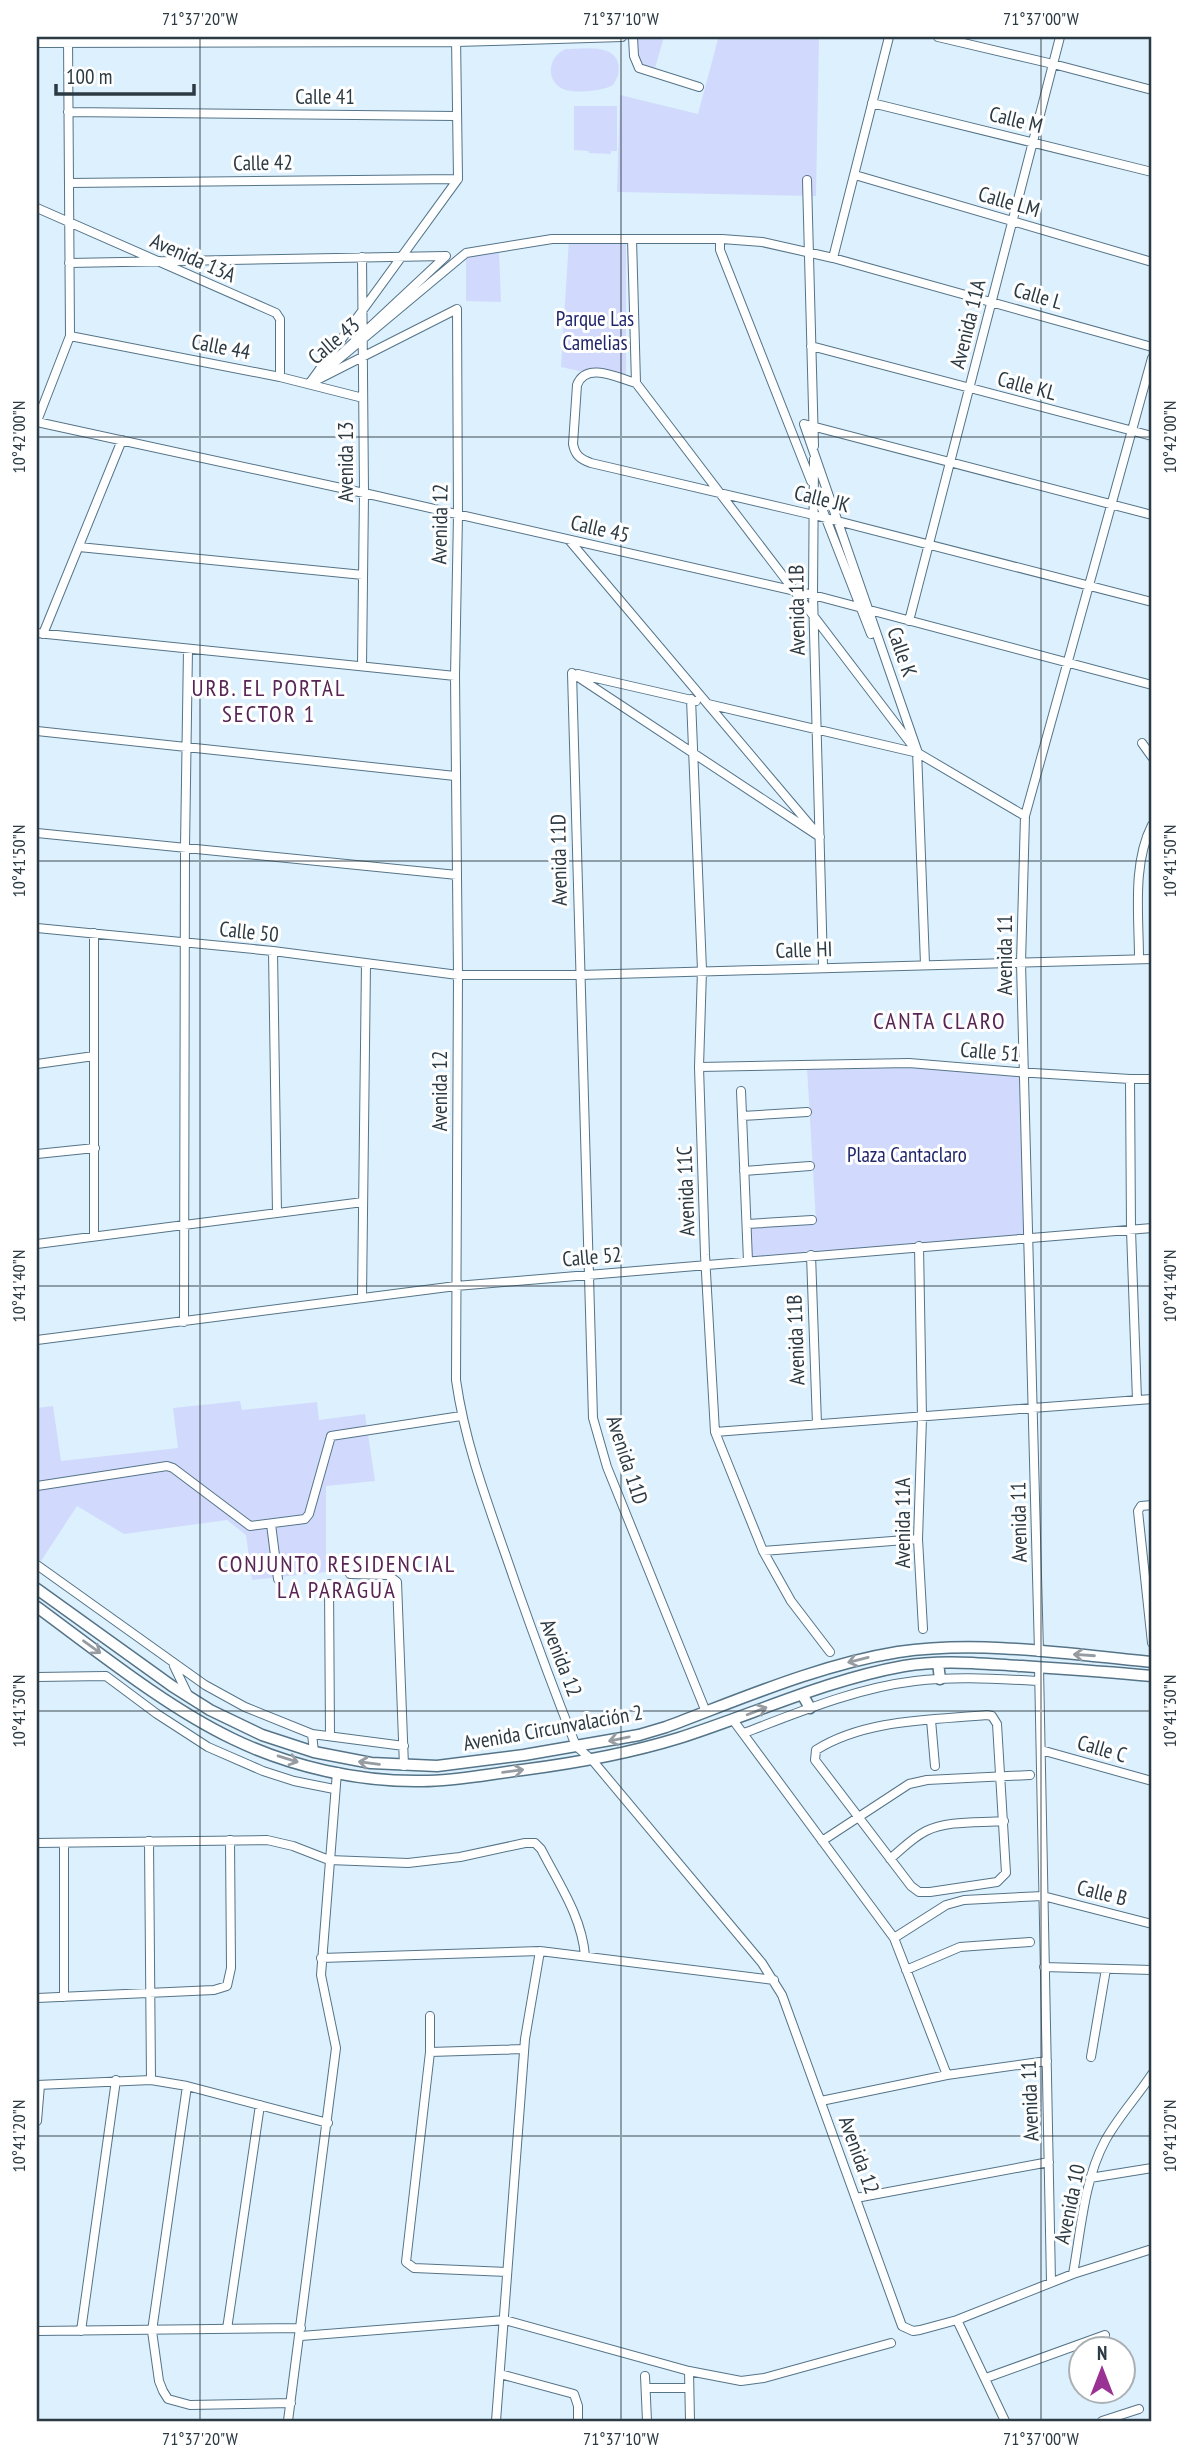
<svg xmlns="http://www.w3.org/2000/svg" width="1189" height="2458" font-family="'PT Sans Narrow',sans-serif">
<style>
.green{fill:#d1dafc}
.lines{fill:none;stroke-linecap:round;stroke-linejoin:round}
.street-casing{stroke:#557488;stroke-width:10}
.secondary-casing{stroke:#557488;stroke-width:13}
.street{stroke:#fff;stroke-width:8}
.secondary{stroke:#fff;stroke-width:10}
.oneway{stroke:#969ca1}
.ticks{fill:none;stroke:#2c3a43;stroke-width:2;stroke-opacity:0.45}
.labels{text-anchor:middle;stroke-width:6;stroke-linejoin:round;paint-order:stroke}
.street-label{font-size:21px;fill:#2c3a43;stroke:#fff}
.park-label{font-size:21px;fill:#20266a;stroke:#fff}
.neighbourhood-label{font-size:23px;letter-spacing:2px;fill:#582555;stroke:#fff}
.neatline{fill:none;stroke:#2c3a43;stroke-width:2.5}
.ticks-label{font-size:18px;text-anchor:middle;fill:#2c3a43}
</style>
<rect width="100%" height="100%" fill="#dcf0fe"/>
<path class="green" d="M 664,37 L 655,68 L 634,62 L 632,38 Z
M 819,38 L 816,196 L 617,192 L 620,95 L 698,114 L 718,39 Z
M 566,49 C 581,49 613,43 618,63 C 620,71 618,78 613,85 C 603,91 574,94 563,89 C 544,80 549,55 566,49 Z
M 574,106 L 617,106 L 617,151 L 611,151 L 611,154 L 589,153 L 588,151 L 574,150 Z
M 569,239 L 626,239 L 626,381 L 561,367 Z
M 499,251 L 501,302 L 466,301 L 466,256 Z
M 910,1065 L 1023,1074 L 1026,1236 L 749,1258 L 749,1226 L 816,1222 L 807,1067 Z
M 240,1401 L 242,1410 L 317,1402 L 319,1420 L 365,1414 L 375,1481 L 326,1486 L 326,1572 L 252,1580 L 246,1535 L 227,1520 L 124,1534 L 77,1506 L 41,1561 L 37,1557 L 37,1408 L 53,1406 L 61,1461 L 178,1448 L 173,1408 Z"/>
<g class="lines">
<g class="street-casing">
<path id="street" d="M 456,37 L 458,179 L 309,384 L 457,309 L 458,515 L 455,676 L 458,975 L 456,1380 C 466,1451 493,1517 516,1585 C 535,1639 555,1693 576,1746 L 593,1761 L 762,1963 L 782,1995 L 902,2326 L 913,2331 L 920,2330 L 957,2320 L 1073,2274 L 1152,2249
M 633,37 L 634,56 L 639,68 L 699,87
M 938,37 L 1053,64 L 1152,90
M 37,43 L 456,42 L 622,37
M 872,103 L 1152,172
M 68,112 L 456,116
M 855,175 L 1152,262
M 807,180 L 814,446
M 69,183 L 458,179
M 37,208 L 276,313 L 280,319 L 280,377
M 632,239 L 636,383
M 720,239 L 720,250 L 811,481
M 833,258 L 889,37
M 69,263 L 446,256 L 322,372
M 70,336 L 280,377 L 363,398
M 811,346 L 1152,436
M 321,374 L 466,253 L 552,239 L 722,239 L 762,242 L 833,258 L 1152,347
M 37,421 L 70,336 L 68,37
M 37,422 L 364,493 L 813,595 L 1152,685
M 814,459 L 813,595 L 823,966
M 816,493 L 871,634
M 1152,515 L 804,424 L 918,753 L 636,383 C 618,378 586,361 577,385 L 573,444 C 575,455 580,459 591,463 L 805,513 L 814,515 L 1152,602
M 569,540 L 820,837 L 572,673 L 593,1418 L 607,1467 L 706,1712
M 79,547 L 363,575
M 909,621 L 1060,37
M 37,633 L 455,676
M 43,634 L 122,440
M 362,666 L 364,493 L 362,257
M 578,674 L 696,701
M 691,699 L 702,970 L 699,1067 L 705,1255 L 715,1432 L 763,1551 L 791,1601 L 830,1652
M 708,704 L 918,753 L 1025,816
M 37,731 L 455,776
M 1142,743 L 1152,757
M 917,750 L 925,964
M 37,833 L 457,875
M 37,928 L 273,951 L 458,975 L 580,975 L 1152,959
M 94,933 L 94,1236
M 273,951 L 277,1213
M 1139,959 C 1139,916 1132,864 1152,825
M 37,1064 L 94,1056
M 699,1067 L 909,1063 L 1017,1072 L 1130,1079 L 1152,1079
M 1130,1079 L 1131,1230 L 1137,1400
M 741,1091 L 748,1261
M 742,1116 L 807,1112
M 37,1154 L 95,1148
M 744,1171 L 810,1166
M 747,1224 L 812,1220
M 37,1244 L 363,1202
M 919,1246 L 922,1418 L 918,1539 L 923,1629
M 811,1255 L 817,1424
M 362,1297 L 366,963
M 184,1322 L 185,847 L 188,649
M 37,1340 L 456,1286 L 1152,1228
M 715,1432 L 1152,1399
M 37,1486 L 167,1466 L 173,1468 L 250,1526 L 305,1519 L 309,1514 L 331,1436 L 461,1416
M 271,1524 L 278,1579
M 763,1551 L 918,1539
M 37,1565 L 205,1685 L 245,1707 L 312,1734 L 314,1752
M 350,1574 L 388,1575 L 397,1582 L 404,1766
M 329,1584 L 330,1736
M 1152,1643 L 1138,1511 L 1141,1506 L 1152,1505
M 1039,1652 L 1021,963 L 1025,816 L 1152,358
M 174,1666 L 188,1695
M 1039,1667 L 1051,2282
M 37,1677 L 106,1676 L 157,1714 L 208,1747 L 263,1771 L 294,1781 L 334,1789
M 987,1715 L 992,1716 L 997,1724 L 1006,1873 L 997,1882 L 930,1892 L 919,1892 L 911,1886 L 815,1760 L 816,1750 C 865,1719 932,1720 987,1715 Z
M 733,1720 L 894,1938 L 947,2075
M 931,1720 L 935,1766
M 744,1733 C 799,1712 856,1688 915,1681 C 956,1676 998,1679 1039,1681
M 312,1734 L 404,1746
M 1041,1750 L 1152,1781
M 149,1841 L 151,2080
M 822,1841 L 909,1784 L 927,1780 L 1030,1775
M 37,1843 L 267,1840 L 293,1846 L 329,1860 L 408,1863 L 460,1857 L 525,1843 L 535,1843 L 541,1849 C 559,1884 582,1917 585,1956
M 64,1843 L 64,1997
M 890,1859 C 902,1849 912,1838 926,1831 C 948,1820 979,1823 1004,1821
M 894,1938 L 946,1905 L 964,1900 L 1043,1896 L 1152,1924
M 321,1958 L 540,1951 L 774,1980
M 1044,1967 L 1152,1970
M 906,1970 L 960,1947 L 1030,1942
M 37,1998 L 214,1990 L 227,1986 L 231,1968 L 230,1840
M 430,2016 L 430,2052 L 406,2262 L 414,2268 L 507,2272
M 430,2052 L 524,2049
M 1091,2057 L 1106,1969
M 37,2085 L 151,2080 L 187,2086 L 328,2123
M 187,2086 L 152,2331 L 159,2381 L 163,2391 L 168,2399 L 190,2405 L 291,2403
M 821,2101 L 947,2075 L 1047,2061
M 37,2121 L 40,2085
M 1090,2178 L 1152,2168
M 856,2198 L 1049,2162
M 1073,2274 C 1081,2230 1084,2180 1105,2141 C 1118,2117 1137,2097 1152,2074
M 957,2320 L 1005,2421
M 227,2329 L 260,2105
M 37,2331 L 301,2328
M 81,2331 L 116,2080
M 301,2336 L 505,2320 L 689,2371 L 741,2381 L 764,2378 L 891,2343
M 689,2371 L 690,2421
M 500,2374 L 574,2394 L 578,2406 L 578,2421
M 645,2376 L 647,2421
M 986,2378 L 1105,2335
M 646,2388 L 689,2388
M 288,2421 L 336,2048 L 321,1975 L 337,1772
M 496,2421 L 525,2039 L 540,1951
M 1102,2421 L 1139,2409"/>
</g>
<g class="secondary-casing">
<path id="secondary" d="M 37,1589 L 172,1686 L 210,1710 L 262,1735 L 314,1752 L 371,1763 L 437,1766 L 524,1755 L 639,1735 L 666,1727 C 741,1699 818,1665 898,1652 C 981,1640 1069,1654 1152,1662
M 37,1607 C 97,1651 166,1707 233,1739 C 291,1767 359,1782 422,1781 C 456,1781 489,1774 522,1770 C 576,1763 627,1754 679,1738 C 754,1714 826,1680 904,1666 C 943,1659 984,1664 1022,1666 C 1066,1669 1109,1672 1152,1676
M 938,1663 L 940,1679
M 802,1694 L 810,1708"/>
</g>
<use href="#street" class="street"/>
<use href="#secondary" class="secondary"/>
</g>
<defs><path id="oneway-shaft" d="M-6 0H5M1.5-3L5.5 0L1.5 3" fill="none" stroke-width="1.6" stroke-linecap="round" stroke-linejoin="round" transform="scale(1.75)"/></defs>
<g class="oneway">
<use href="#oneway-shaft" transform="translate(92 1647) rotate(36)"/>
<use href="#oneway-shaft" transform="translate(1084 1655) rotate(-176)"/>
<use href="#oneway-shaft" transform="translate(858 1660) rotate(166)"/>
<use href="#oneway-shaft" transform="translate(757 1711) rotate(-21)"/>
<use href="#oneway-shaft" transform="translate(619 1739) rotate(168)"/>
<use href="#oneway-shaft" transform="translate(288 1759) rotate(17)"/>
<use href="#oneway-shaft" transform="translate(369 1763) rotate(-173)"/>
<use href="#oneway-shaft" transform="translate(513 1771) rotate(-7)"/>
</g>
<path class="ticks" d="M 200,37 L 200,2421M 621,37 L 621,2421M 1041,37 L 1041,2421M 37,437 L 1152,437M 37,861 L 1152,861M 37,1286 L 1152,1286M 37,1711 L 1152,1711M 37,2136 L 1152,2136"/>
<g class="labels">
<g class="street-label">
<text x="325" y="104">Calle 41</text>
<text transform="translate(1016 120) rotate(14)" y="7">Calle M</text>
<text transform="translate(263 163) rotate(-1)" y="7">Calle 42</text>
<text transform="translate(1009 202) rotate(16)" y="7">Calle LM</text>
<text transform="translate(193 258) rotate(24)" y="7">Avenida 13A</text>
<text transform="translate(1038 296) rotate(16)" y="7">Calle L</text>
<text transform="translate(968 324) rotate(-76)" y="7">Avenida 11A</text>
<text transform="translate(334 341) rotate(-40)" y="7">Calle 43</text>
<text transform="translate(221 347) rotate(11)" y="7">Calle 44</text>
<text transform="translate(1027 386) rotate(15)" y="7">Calle KL</text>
<text transform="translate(346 462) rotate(-90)" y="7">Avenida 13</text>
<text transform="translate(822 499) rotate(14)" y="7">Calle JK</text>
<text transform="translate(440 524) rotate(-89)" y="7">Avenida 12</text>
<text transform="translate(600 529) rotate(13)" y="7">Calle 45</text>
<text transform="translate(797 610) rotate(-91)" y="7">Avenida 11B</text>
<text transform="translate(902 652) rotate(71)" y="7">Calle K</text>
<text transform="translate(559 860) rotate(-91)" y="7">Avenida 11D</text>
<text transform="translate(249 932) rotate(6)" y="7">Calle 50</text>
<text transform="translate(804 950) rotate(-2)" y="7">Calle HI</text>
<text transform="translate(1005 955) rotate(-90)" y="7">Avenida 11</text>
<text transform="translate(990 1052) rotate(5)" y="7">Calle 51</text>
<text transform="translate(440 1091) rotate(-90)" y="7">Avenida 12</text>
<text transform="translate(686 1191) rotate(-92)" y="7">Avenida 11C</text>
<text transform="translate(592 1257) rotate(-5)" y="7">Calle 52</text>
<text transform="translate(796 1340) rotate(-92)" y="7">Avenida 11B</text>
<text transform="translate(627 1460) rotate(72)" y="7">Avenida 11D</text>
<text transform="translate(1019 1522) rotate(-91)" y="7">Avenida 11</text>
<text transform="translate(903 1523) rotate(-90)" y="7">Avenida 11A</text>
<text transform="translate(561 1658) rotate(69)" y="7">Avenida 12</text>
<text transform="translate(553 1728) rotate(-10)" y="7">Avenida Circunvalación 2</text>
<text transform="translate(1102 1749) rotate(16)" y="7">Calle C</text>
<text transform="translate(1102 1893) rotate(14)" y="7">Calle B</text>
<text transform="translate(1030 2101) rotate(-92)" y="7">Avenida 11</text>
<text transform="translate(859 2155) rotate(70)" y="7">Avenida 12</text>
<text transform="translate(1070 2204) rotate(-78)" y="7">Avenida 10</text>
</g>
<g class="park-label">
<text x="595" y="326">Parque Las<tspan x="595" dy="24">Camelias</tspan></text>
<text x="907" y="1162">Plaza Cantaclaro</text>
</g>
<g class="neighbourhood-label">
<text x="269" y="696">URB. EL PORTAL<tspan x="269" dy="26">SECTOR 1</tspan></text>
<text x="940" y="1029">CANTA CLARO</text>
<text x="337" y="1572">CONJUNTO RESIDENCIAL<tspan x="337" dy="26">LA PARAGUA</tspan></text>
</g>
</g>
<rect width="1189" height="2458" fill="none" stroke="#ffffff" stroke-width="77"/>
<g transform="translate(1102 2370)"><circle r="33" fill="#ffffff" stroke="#abb0b4" stroke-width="2"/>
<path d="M0-5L12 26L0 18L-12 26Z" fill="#9a3296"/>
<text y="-10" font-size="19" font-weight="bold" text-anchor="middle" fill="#2c3a43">N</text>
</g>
<path d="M56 84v10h138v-10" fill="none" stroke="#2c3a43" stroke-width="3.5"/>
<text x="66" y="84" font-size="21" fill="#2c3a43" stroke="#ffffff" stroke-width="5" paint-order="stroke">100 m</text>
<rect x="38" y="38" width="1112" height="2382" class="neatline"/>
<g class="ticks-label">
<text x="200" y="25">71°37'20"W</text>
<text x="621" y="25">71°37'10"W</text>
<text x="1041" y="25">71°37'00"W</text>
<text transform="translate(19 437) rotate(-90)" y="6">10°42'00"N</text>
<text transform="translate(1170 437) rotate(-90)" y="6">10°42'00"N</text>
<text transform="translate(19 861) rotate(-90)" y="6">10°41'50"N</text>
<text transform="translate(1170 861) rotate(-90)" y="6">10°41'50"N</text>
<text transform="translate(19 1286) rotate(-90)" y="6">10°41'40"N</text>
<text transform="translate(1170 1286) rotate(-90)" y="6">10°41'40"N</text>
<text transform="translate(19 1711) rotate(-90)" y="6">10°41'30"N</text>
<text transform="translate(1170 1711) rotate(-90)" y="6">10°41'30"N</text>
<text transform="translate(19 2136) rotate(-90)" y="6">10°41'20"N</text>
<text transform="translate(1170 2136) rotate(-90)" y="6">10°41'20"N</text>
<text x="200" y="2445">71°37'20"W</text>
<text x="621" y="2445">71°37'10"W</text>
<text x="1041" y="2445">71°37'00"W</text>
</g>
</svg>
